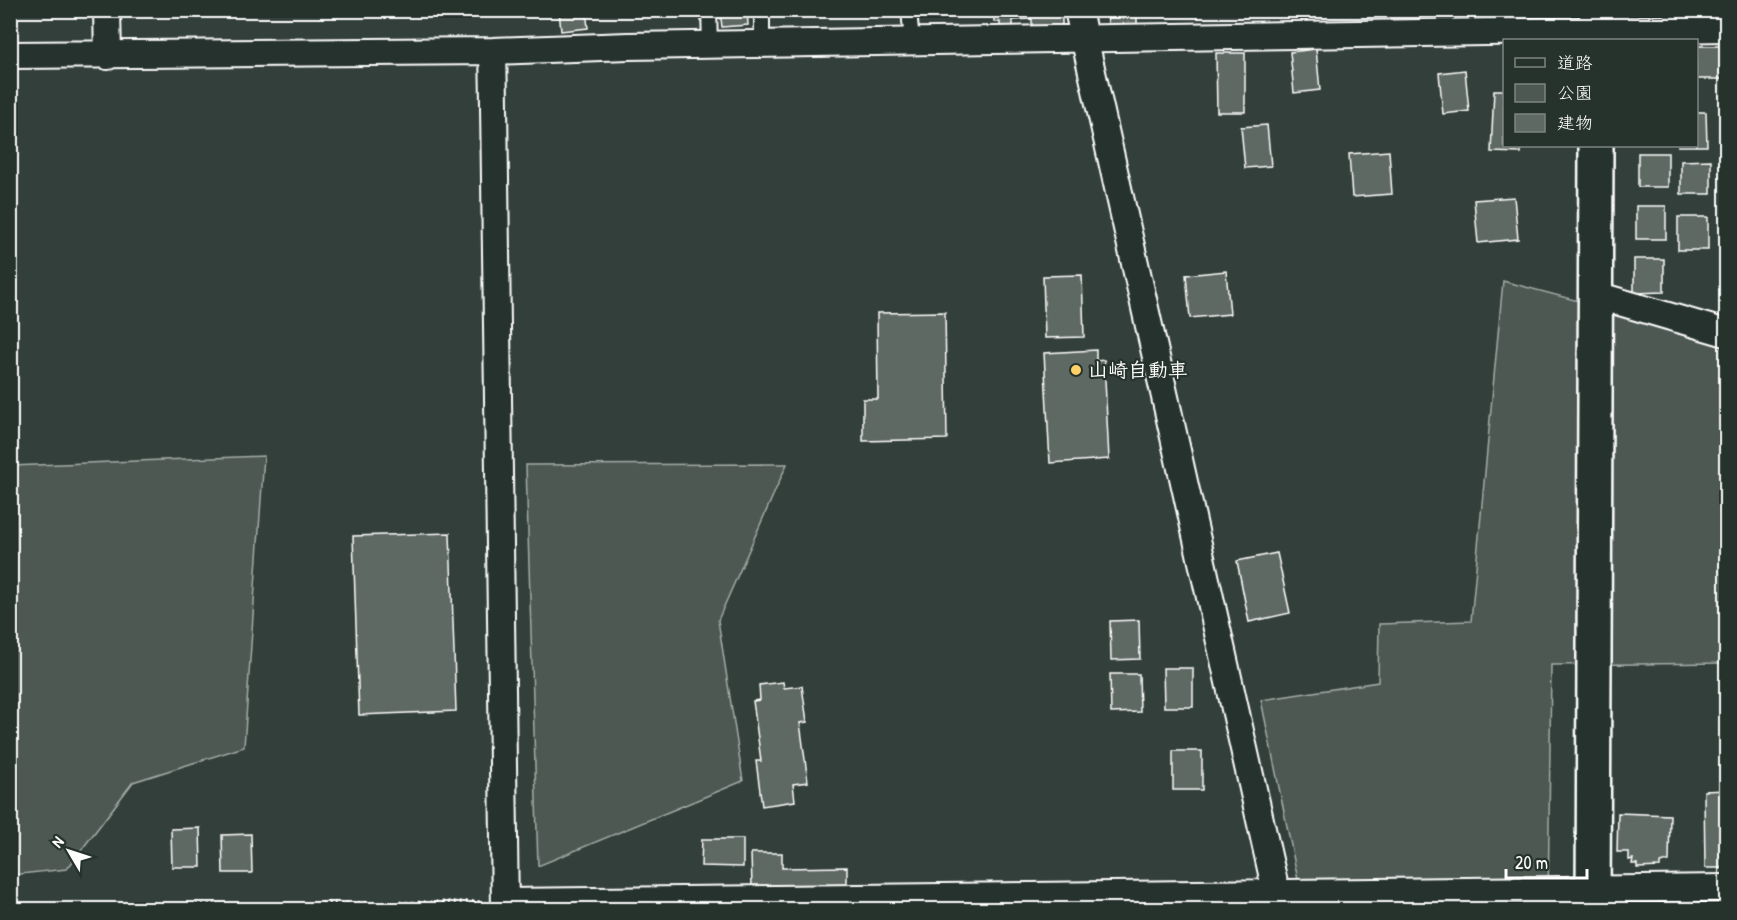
<svg xmlns="http://www.w3.org/2000/svg" width="1737" height="920" font-family="'Patrick Hand','Klee One',sans-serif">
<style>
.green{fill:#4d5853;stroke:#a6aca9;stroke-width:1.5}
.building{fill:#5f6964;stroke:#fff;stroke-width:1.5}
.lines{fill:none;stroke-linecap:round;stroke-linejoin:round}
.lane-casing{stroke:#fff;stroke-width:18}
.street-casing{stroke:#fff;stroke-width:30}
.secondary-casing{stroke:#fff;stroke-width:38}
.path{stroke:#fff;stroke-width:4;stroke-dasharray:1.5 4.5;stroke-linecap:butt}
.lane{stroke:#26332d;stroke-width:14}
.street{stroke:#26332d;stroke-width:26}
.secondary{stroke:#26332d;stroke-width:33}
.poi-dot{fill:#ffd166;stroke:#26332d;stroke-width:2}
.labels{text-anchor:middle;stroke-width:4.5;stroke-linejoin:round;paint-order:stroke}
.poi-label{font-size:20px;font-weight:bold;fill:#fff;stroke:#26332d;text-anchor:start}
</style>
<rect width="100%" height="100%" fill="#333f3a"/>
<filter id="ink" filterUnits="userSpaceOnUse"><feTurbulence type="fractalNoise" baseFrequency=".0167" numOctaves="2"/><feDisplacementMap in="SourceGraphic" scale="12" xChannelSelector="R" yChannelSelector="G"/><feConvolveMatrix kernelMatrix="1 2 1 2 8 2 1 2 1" color-interpolation-filters="sRGB"/></filter>
<g filter="url(#ink)">
<path class="green" d="M 1503,281 L 1726,340 L 1726,663 L 1551,665 L 1548,909 L 1304,909 L 1261,700 L 1378,682 L 1379,624 L 1471,621 Z
M 264,456 L 244,747 L 133,782 L 67,869 L 11,875 L 11,466 Z
M 787,464 L 718,620 L 743,781 L 538,866 L 526,465 Z"/>
<path class="building" d="M 559,10 L 586,10 L 588,28 L 561,31 Z
M 720,10 L 747,10 L 748,25 L 722,27 Z
M 994,10 L 1062,10 L 1062,29 L 1032,30 L 1032,19 L 1013,20 L 1013,27 L 1000,28 L 1000,22 L 994,22 Z
M 1107,10 L 1137,10 L 1137,24 L 1108,25 Z
M 1696,46 L 1723,46 L 1723,79 L 1696,79 Z
M 1316,49 L 1320,90 L 1294,93 L 1290,52 Z
M 1216,53 L 1245,53 L 1245,112 L 1217,112 Z
M 1465,70 L 1469,111 L 1443,114 L 1439,73 Z
M 1494,90 L 1504,90 L 1504,146 L 1521,146 L 1521,153 L 1491,152 Z
M 1696,112 L 1706,112 L 1707,146 L 1677,146 L 1696,146 Z
M 1267,125 L 1271,166 L 1245,168 L 1241,127 Z
M 1389,151 L 1392,194 L 1352,197 L 1349,154 Z
M 1638,153 L 1668,153 L 1668,187 L 1638,187 Z
M 1711,160 L 1711,194 L 1681,194 L 1681,161 Z
M 1514,197 L 1518,239 L 1478,243 L 1474,200 Z
M 1636,206 L 1666,206 L 1666,239 L 1636,239 Z
M 1678,217 L 1708,217 L 1708,250 L 1678,250 Z
M 1634,259 L 1664,259 L 1664,292 L 1634,293 Z
M 1226,271 L 1230,314 L 1190,318 L 1186,275 Z
M 1082,275 L 1084,337 L 1045,338 L 1043,276 Z
M 945,312 L 947,439 L 863,441 L 863,399 L 878,399 L 877,313 Z
M 1096,350 L 1096,361 L 1104,360 L 1109,459 L 1050,463 L 1044,353 Z
M 450,533 L 456,711 L 359,715 L 353,536 Z
M 1277,553 L 1290,613 L 1249,622 L 1237,561 Z
M 1139,620 L 1140,659 L 1111,660 L 1110,621 Z
M 1163,668 L 1193,668 L 1193,707 L 1164,707 Z
M 1110,674 L 1139,674 L 1140,712 L 1111,713 Z
M 783,682 L 784,688 L 802,686 L 807,722 L 800,723 L 808,782 L 793,784 L 795,801 L 762,806 L 756,761 L 761,761 L 753,701 L 760,700 L 759,685 Z
M 1173,751 L 1202,751 L 1202,790 L 1173,790 Z
M 1726,790 L 1726,868 L 1705,868 L 1704,791 Z
M 1618,813 L 1670,815 L 1669,861 L 1660,863 L 1660,867 L 1637,868 L 1637,864 L 1632,864 L 1633,859 L 1629,860 L 1629,852 L 1617,852 Z
M 200,828 L 201,867 L 172,867 L 171,829 Z
M 251,834 L 252,873 L 223,873 L 222,835 Z
M 702,839 L 743,839 L 743,867 L 701,866 Z
M 751,853 L 782,853 L 782,868 L 847,867 L 847,885 L 752,887 Z"/>
<g class="lines">
<g class="lane-casing">
<path id="lane" d="M 709,10 L 710,45
M 762,10 L 762,45
M 909,10 L 912,42"/>
</g>
<g class="street-casing">
<path id="street" d="M 107,10 L 108,56
M 1078,10 L 1280,909
M 493,51 C 499,337 503,623 505,910
M 10,55 L 493,51 L 628,46 L 1726,28
M 1596,295 L 1726,333
M 505,902 L 1726,888"/>
</g>
<g class="secondary-casing">
<path id="secondary" d="M 1596,40 L 1597,10
M 1593,910 L 1596,146"/>
</g>
<path class="path" d="M 10,907 L 481,902"/>
<use href="#lane" class="lane"/>
<use href="#street" class="street"/>
<use href="#secondary" class="secondary"/>
</g>
</g>
<circle class="poi-dot" cx="1076" cy="370" r="6"/>
<g class="labels">
<g class="poi-label">
<text x="1088" y="377">山崎自動車</text>
</g>
</g>
<rect width="1737" height="920" fill="none" stroke="#26332d" stroke-width="36"/>
<rect x="18" y="18" width="1701" height="884" fill="none" stroke="#fff" stroke-width="2" filter="url(#ink)"/>
<rect x="1503" y="39" width="195" height="108" fill="#26332d" stroke="#7d8581" stroke-width="1.5"/>
<rect x="1515" y="58" width="30" height="9" fill="#26332d" stroke="#7d8581" stroke-width="1.5"/>
<text x="1557" y="69" font-size="18" fill="#ffffff">道路</text>
<rect x="1515" y="84" width="30" height="18" fill="#4d5853" stroke="#7d8581" stroke-width="1.5"/>
<text x="1557" y="99" font-size="18" fill="#ffffff">公園</text>
<rect x="1515" y="114" width="30" height="18" fill="#5f6964" stroke="#7d8581" stroke-width="1.5"/>
<text x="1557" y="129" font-size="18" fill="#ffffff">建物</text>
<g transform="translate(69 851) rotate(309)" stroke="#26332d" stroke-width="4.5" paint-order="stroke">
<path d="M0-4.5L10 22L0 15L-10 22Z" fill="#ffffff"/>
<text y="-9" font-size="16" font-weight="bold" text-anchor="middle" fill="#ffffff">N</text>
</g>
<path d="M1506 869v9h81v-9" fill="none" stroke="#ffffff" stroke-width="3"/>
<text x="1515" y="869" font-size="18" fill="#ffffff" stroke="#26332d" stroke-width="4.5" paint-order="stroke">20 m</text>
</svg>
